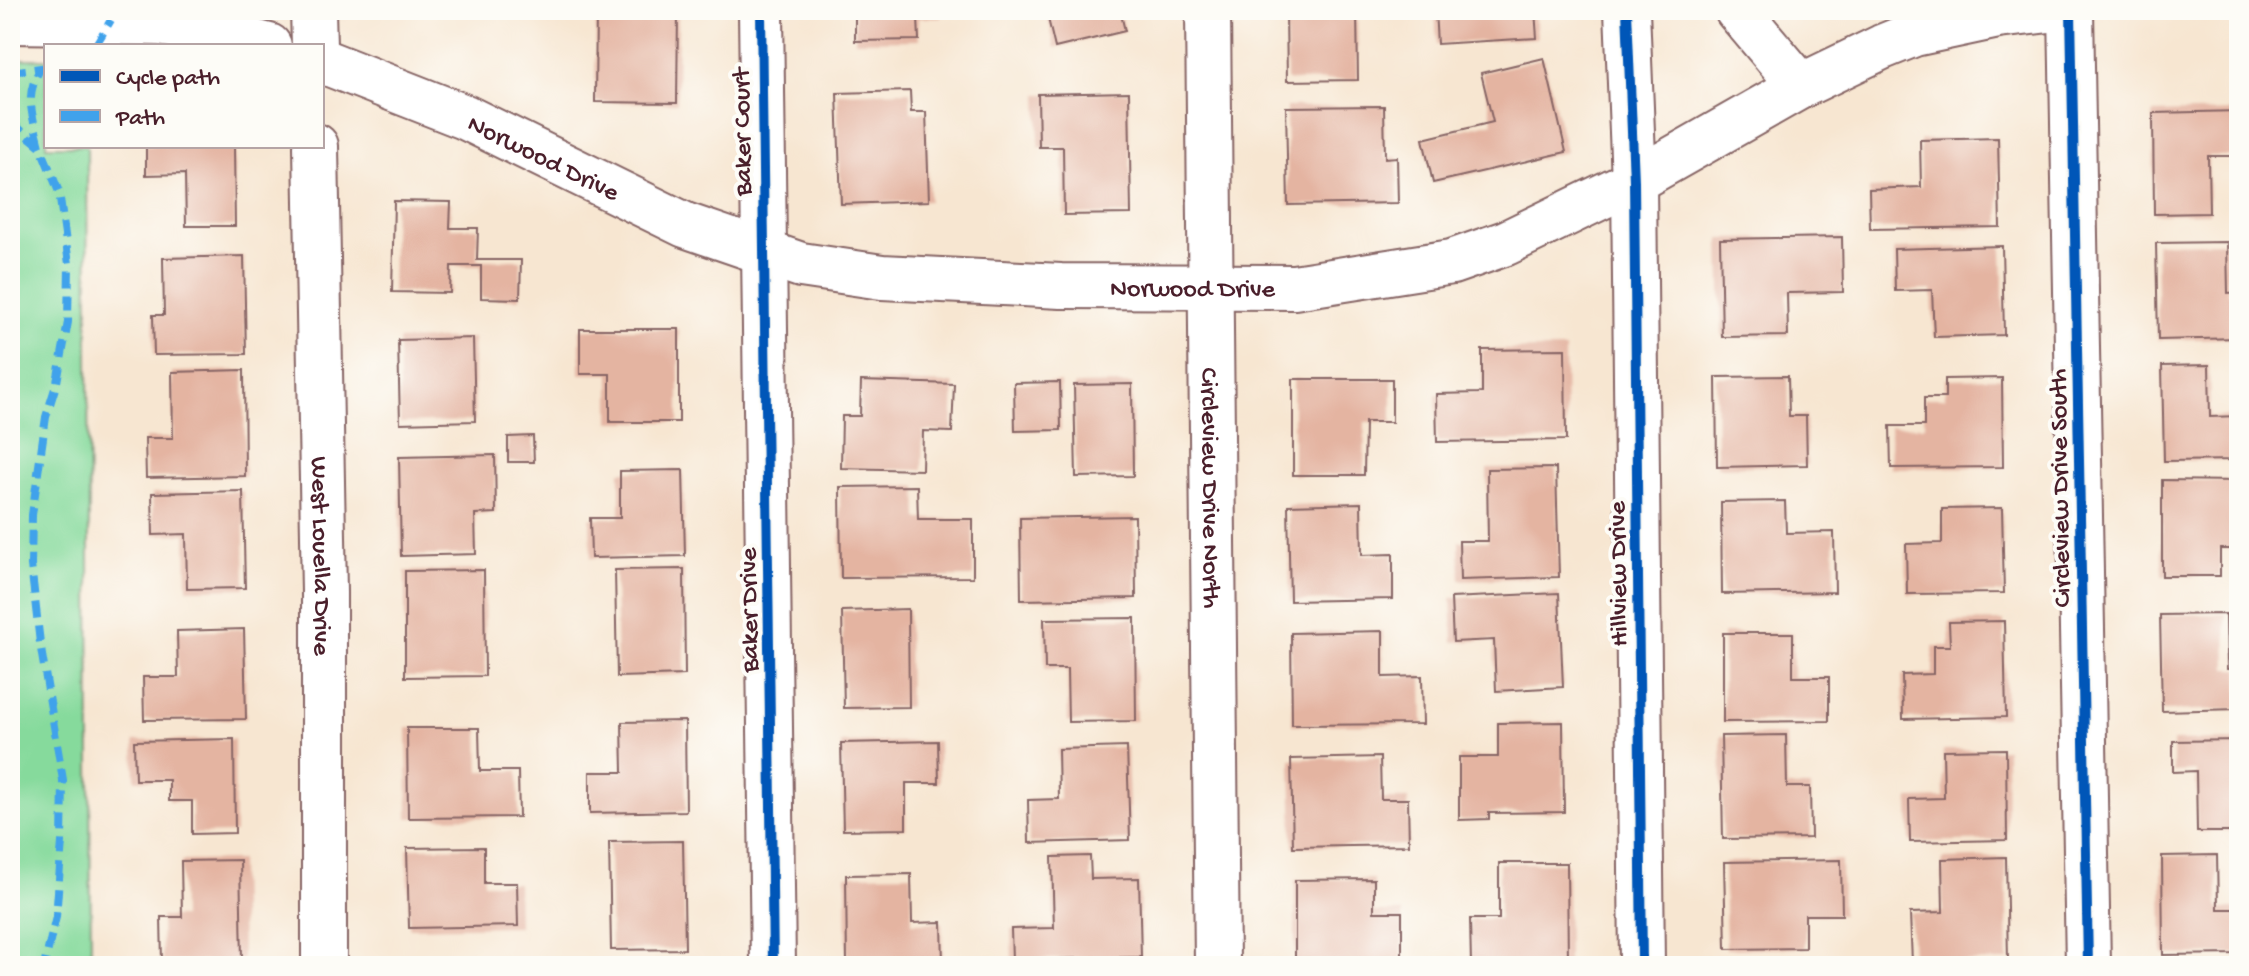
<svg xmlns="http://www.w3.org/2000/svg" width="2249" height="976" font-family="'Gochi Hand',sans-serif">
<style>
.green{fill:#86da9c;stroke:#687c64;stroke-width:2}
.building{fill:#e4b4a1}
.lines{fill:none;stroke-linecap:round;stroke-linejoin:round}
.minor-casing{stroke:#876565;stroke-width:48}
.major-casing{stroke:#876565;stroke-width:48}
.minor{stroke:#fff;stroke-width:44}
.major{stroke:#fff;stroke-width:44}
.quiet{stroke:#40a2eb;stroke-width:8;stroke-dasharray:16 8;stroke-linecap:butt}
.cycleway-casing{stroke:#fdfcf7;stroke-width:15}
.cycleway{stroke:#0057b8;stroke-width:10}
.labels{text-anchor:middle;stroke-width:8;stroke-linejoin:round;paint-order:stroke}
.street-label{font-size:26px;fill:#4a1f2b;stroke:#fdfcf7}
</style>
<rect width="100%" height="100%" fill="#fdfcf7"/>
<filter id="ink" filterUnits="userSpaceOnUse"><feTurbulence type="fractalNoise" baseFrequency=".0125" numOctaves="2"/><feDisplacementMap in="SourceGraphic" scale="16" xChannelSelector="R" yChannelSelector="G"/><feConvolveMatrix kernelMatrix="1 2 1 2 8 2 1 2 1" color-interpolation-filters="sRGB"/></filter>
<filter id="wash" filterUnits="userSpaceOnUse"><feTurbulence type="fractalNoise" baseFrequency=".006" numOctaves="4" result="noise"/><feDisplacementMap in="SourceGraphic" scale="32" xChannelSelector="R" yChannelSelector="G"/><feGaussianBlur stdDeviation="1.8" result="paint"/><feColorMatrix in="noise" values="0 0 0 0 0 0 0 0 0 0 0 0 0 0 0 0 0 1.4 0 .05"/><feComposite in="paint" operator="in"/></filter>
<g filter="url(#wash)">
<rect width="100%" height="100%" fill="#f7e6d1"/>
<path class="green" d="M 10,59 L 46,59 L 46,146 L 87,146 L 91,966 L 10,966 Z"/>
<g id="blocks">
<path class="building" d="M 596,10 L 678,10 L 677,103 L 595,102 Z
M 855,10 L 940,10 L 941,18 L 918,18 L 919,40 L 855,41 Z
M 1046,10 L 1120,10 L 1125,31 L 1055,48 Z
M 1286,10 L 1357,10 L 1358,80 L 1287,81 Z
M 1435,10 L 1535,10 L 1537,38 L 1437,44 Z
M 1544,58 L 1566,152 L 1433,183 L 1423,139 L 1493,122 L 1481,73 Z
M 910,91 L 911,112 L 926,112 L 929,201 L 841,204 L 837,93 Z
M 1129,92 L 1131,214 L 1064,215 L 1063,147 L 1039,147 L 1038,94 Z
M 1384,106 L 1385,158 L 1397,157 L 1398,203 L 1288,205 L 1286,107 Z
M 2239,111 L 2239,156 L 2208,156 L 2209,213 L 2154,214 L 2153,113 Z
M 1998,138 L 2000,227 L 1870,229 L 1869,189 L 1921,187 L 1920,140 Z
M 146,146 L 234,146 L 235,226 L 186,226 L 185,174 L 146,175 Z
M 394,201 L 451,202 L 450,228 L 478,228 L 477,260 L 521,260 L 520,299 L 481,298 L 481,266 L 451,266 L 450,293 L 392,292 Z
M 1842,237 L 1843,292 L 1787,293 L 1788,336 L 1722,337 L 1720,239 Z
M 2227,242 L 2228,293 L 2239,292 L 2239,338 L 2158,340 L 2156,243 Z
M 2002,246 L 2004,335 L 1934,337 L 1932,290 L 1895,291 L 1894,249 Z
M 244,256 L 246,354 L 154,355 L 153,315 L 164,315 L 163,258 Z
M 580,329 L 679,329 L 679,422 L 610,422 L 610,374 L 580,374 Z
M 473,338 L 475,421 L 400,423 L 398,340 Z
M 1565,349 L 1566,440 L 1437,442 L 1436,394 L 1482,393 L 1482,350 Z
M 2209,365 L 2210,417 L 2239,416 L 2239,460 L 2164,461 L 2162,366 Z
M 244,370 L 245,476 L 146,478 L 145,438 L 173,438 L 172,372 Z
M 1788,376 L 1789,416 L 1806,416 L 1807,465 L 1717,467 L 1716,377 Z
M 2002,378 L 2003,467 L 1891,468 L 1890,426 L 1924,426 L 1924,398 L 1945,398 L 1945,379 Z
M 1293,379 L 1392,379 L 1392,422 L 1365,422 L 1364,475 L 1293,475 Z
M 861,381 L 954,384 L 952,432 L 923,431 L 922,470 L 841,468 L 842,416 L 860,416 Z
M 1060,382 L 1061,430 L 1015,431 L 1014,383 Z
M 1132,384 L 1133,476 L 1076,477 L 1074,385 Z
M 533,436 L 534,462 L 508,462 L 508,437 Z
M 495,455 L 496,513 L 475,514 L 476,554 L 401,556 L 399,457 Z
M 1556,468 L 1559,577 L 1460,580 L 1459,541 L 1488,541 L 1487,469 Z
M 683,470 L 685,556 L 591,558 L 590,518 L 620,518 L 620,471 Z
M 2162,480 L 2239,481 L 2236,549 L 2220,549 L 2220,576 L 2162,576 Z
M 917,486 L 918,519 L 973,519 L 973,577 L 841,578 L 840,487 Z
M 243,491 L 245,588 L 187,589 L 186,534 L 153,535 L 152,493 Z
M 1785,501 L 1786,533 L 1834,532 L 1835,592 L 1722,594 L 1721,502 Z
M 1361,503 L 1362,555 L 1393,554 L 1393,599 L 1290,601 L 1288,505 Z
M 2002,508 L 2004,593 L 1907,594 L 1906,544 L 1942,543 L 1942,509 Z
M 1135,516 L 1136,598 L 1021,600 L 1020,518 Z
M 684,569 L 685,675 L 617,677 L 615,570 Z
M 484,570 L 485,676 L 405,677 L 405,571 Z
M 1559,593 L 1563,687 L 1496,691 L 1494,640 L 1453,642 L 1451,598 Z
M 908,609 L 909,707 L 844,708 L 842,611 Z
M 2226,614 L 2227,669 L 2239,669 L 2239,709 L 2162,711 L 2160,615 Z
M 1135,618 L 1136,721 L 1068,722 L 1067,669 L 1045,669 L 1044,619 Z
M 2004,621 L 2006,717 L 1903,719 L 1902,675 L 1933,674 L 1933,646 L 1950,646 L 1949,622 Z
M 244,629 L 246,719 L 144,720 L 143,677 L 178,677 L 177,631 Z
M 1383,631 L 1383,677 L 1422,676 L 1423,724 L 1292,725 L 1291,633 Z
M 1723,633 L 1793,633 L 1793,677 L 1829,677 L 1829,721 L 1723,722 Z
M 685,721 L 686,811 L 590,813 L 590,772 L 623,772 L 622,722 Z
M 1563,722 L 1564,812 L 1489,813 L 1489,819 L 1459,820 L 1459,757 L 1498,757 L 1498,723 Z
M 407,728 L 479,728 L 480,771 L 518,771 L 519,817 L 408,818 Z
M 1786,735 L 1787,787 L 1810,787 L 1811,838 L 1723,839 L 1721,736 Z
M 234,739 L 235,833 L 192,834 L 192,801 L 169,801 L 169,780 L 135,780 L 134,741 Z
M 2239,740 L 2239,832 L 2197,832 L 2196,771 L 2173,772 L 2173,741 Z
M 938,741 L 939,783 L 906,783 L 906,829 L 843,830 L 841,743 Z
M 1127,747 L 1130,840 L 1029,843 L 1028,800 L 1059,799 L 1058,749 Z
M 2006,749 L 2007,840 L 1910,842 L 1909,799 L 1944,798 L 1943,750 Z
M 1380,757 L 1381,799 L 1408,799 L 1409,845 L 1293,847 L 1291,759 Z
M 683,841 L 685,949 L 611,950 L 609,842 Z
M 484,847 L 484,883 L 517,883 L 518,926 L 409,928 L 407,848 Z
M 2217,855 L 2218,909 L 2239,909 L 2239,954 L 2163,955 L 2162,856 Z
M 1090,856 L 1091,879 L 1139,878 L 1141,957 L 1012,960 L 1011,929 L 1054,928 L 1052,857 Z
M 2006,857 L 2008,961 L 1912,963 L 1910,913 L 1943,912 L 1942,859 Z
M 240,860 L 242,960 L 162,962 L 161,917 L 182,917 L 181,861 Z
M 1841,860 L 1842,915 L 1805,915 L 1805,948 L 1726,949 L 1724,862 Z
M 1499,863 L 1567,863 L 1568,964 L 1471,965 L 1470,919 L 1499,919 Z
M 911,874 L 912,923 L 942,922 L 943,965 L 847,966 L 846,875 Z
M 1374,879 L 1374,912 L 1402,912 L 1402,966 L 1295,966 L 1295,880 Z"/>
</g>
</g>
<g filter="url(#ink)">
<use href="#blocks" fill-opacity="0" stroke="#876565" stroke-width="2"/>
<g class="lines">
<g class="minor-casing">
<g id="minor">
<path d="M 313,10 L 314,46"/>
<path d="M 761,10 L 773,966"/>
<path id="s1" d="M 1208,10 L 1217,966"/>
<path d="M 1627,10 L 1634,181 L 1642,966"/>
<path d="M 1737,10 L 1801,86"/>
<path d="M 2071,10 L 2088,966"/>
<path id="s2" d="M 316,146 L 324,593 L 324,966"/>
</g>
</g>
<g class="major-casing">
<g id="major">
<path d="M 10,21 L 159,23 L 216,32 L 269,46"/>
<path id="s3" d="M 322,61 L 465,117 L 685,225 L 801,265 L 882,277 L 1061,286 L 1294,287 L 1452,262 L 1506,243 L 1634,181 L 1801,86 L 1882,47 L 1914,34 L 1998,16 L 2049,10"/>
</g>
</g>
<use href="#minor" class="minor"/>
<use href="#major" class="major"/>
<path class="quiet" d="M 95,46 L 111,20
M 10,72 L 41,68 C 23,96 33,116 40,146
M 10,121 L 40,146 L 59,192 L 69,264 L 68,322 L 57,382 L 46,417 L 32,515 L 31,565 L 40,643 L 63,780 L 62,842 L 56,917 L 44,966"/>
<g class="cycleway-casing">
<path id="cycleway" d="M 761,10 L 773,966
M 1627,10 L 1634,181 L 1642,966
M 2071,10 L 2088,966"/>
</g>
<use href="#cycleway" class="cycleway"/>
</g>
</g>
<g class="labels">
<g class="street-label">
<text transform="translate(740 132) rotate(-91)" y="9">Baker Court</text>
<text dy="9" stroke="none"><textPath href="#s3" startOffset="242">Norwood Drive</textPath></text>
<text dy="9" stroke="none"><textPath href="#s3" startOffset="914">Norwood Drive</textPath></text>
<text dy="9" stroke="none"><textPath href="#s1" startOffset="478">Circleview Drive North</textPath></text>
<text transform="translate(2058 488) rotate(-91)" y="9">Circleview Drive South</text>
<text dy="9" stroke="none"><textPath href="#s2" startOffset="410">West Louella Drive</textPath></text>
<text transform="translate(1616 574) rotate(-91)" y="9">Hillview Drive</text>
<text transform="translate(747 610) rotate(-91)" y="9">Baker Drive</text>
</g>
</g>
<rect width="2249" height="976" fill="none" stroke="#fdfcf7" stroke-width="40"/>
<rect x="44" y="44" width="280" height="104" fill="#fdfcf7" stroke="#b5a4a5" stroke-width="2"/>
<rect x="60" y="70" width="40" height="12" fill="#0057b8" stroke="#b5a4a5" stroke-width="2"/>
<text x="116" y="84" font-size="24" fill="#4a1f2b">Cycle path</text>
<rect x="60" y="110" width="40" height="12" fill="#40a2eb" stroke="#b5a4a5" stroke-width="2"/>
<text x="116" y="124" font-size="24" fill="#4a1f2b">Path</text>
</svg>
